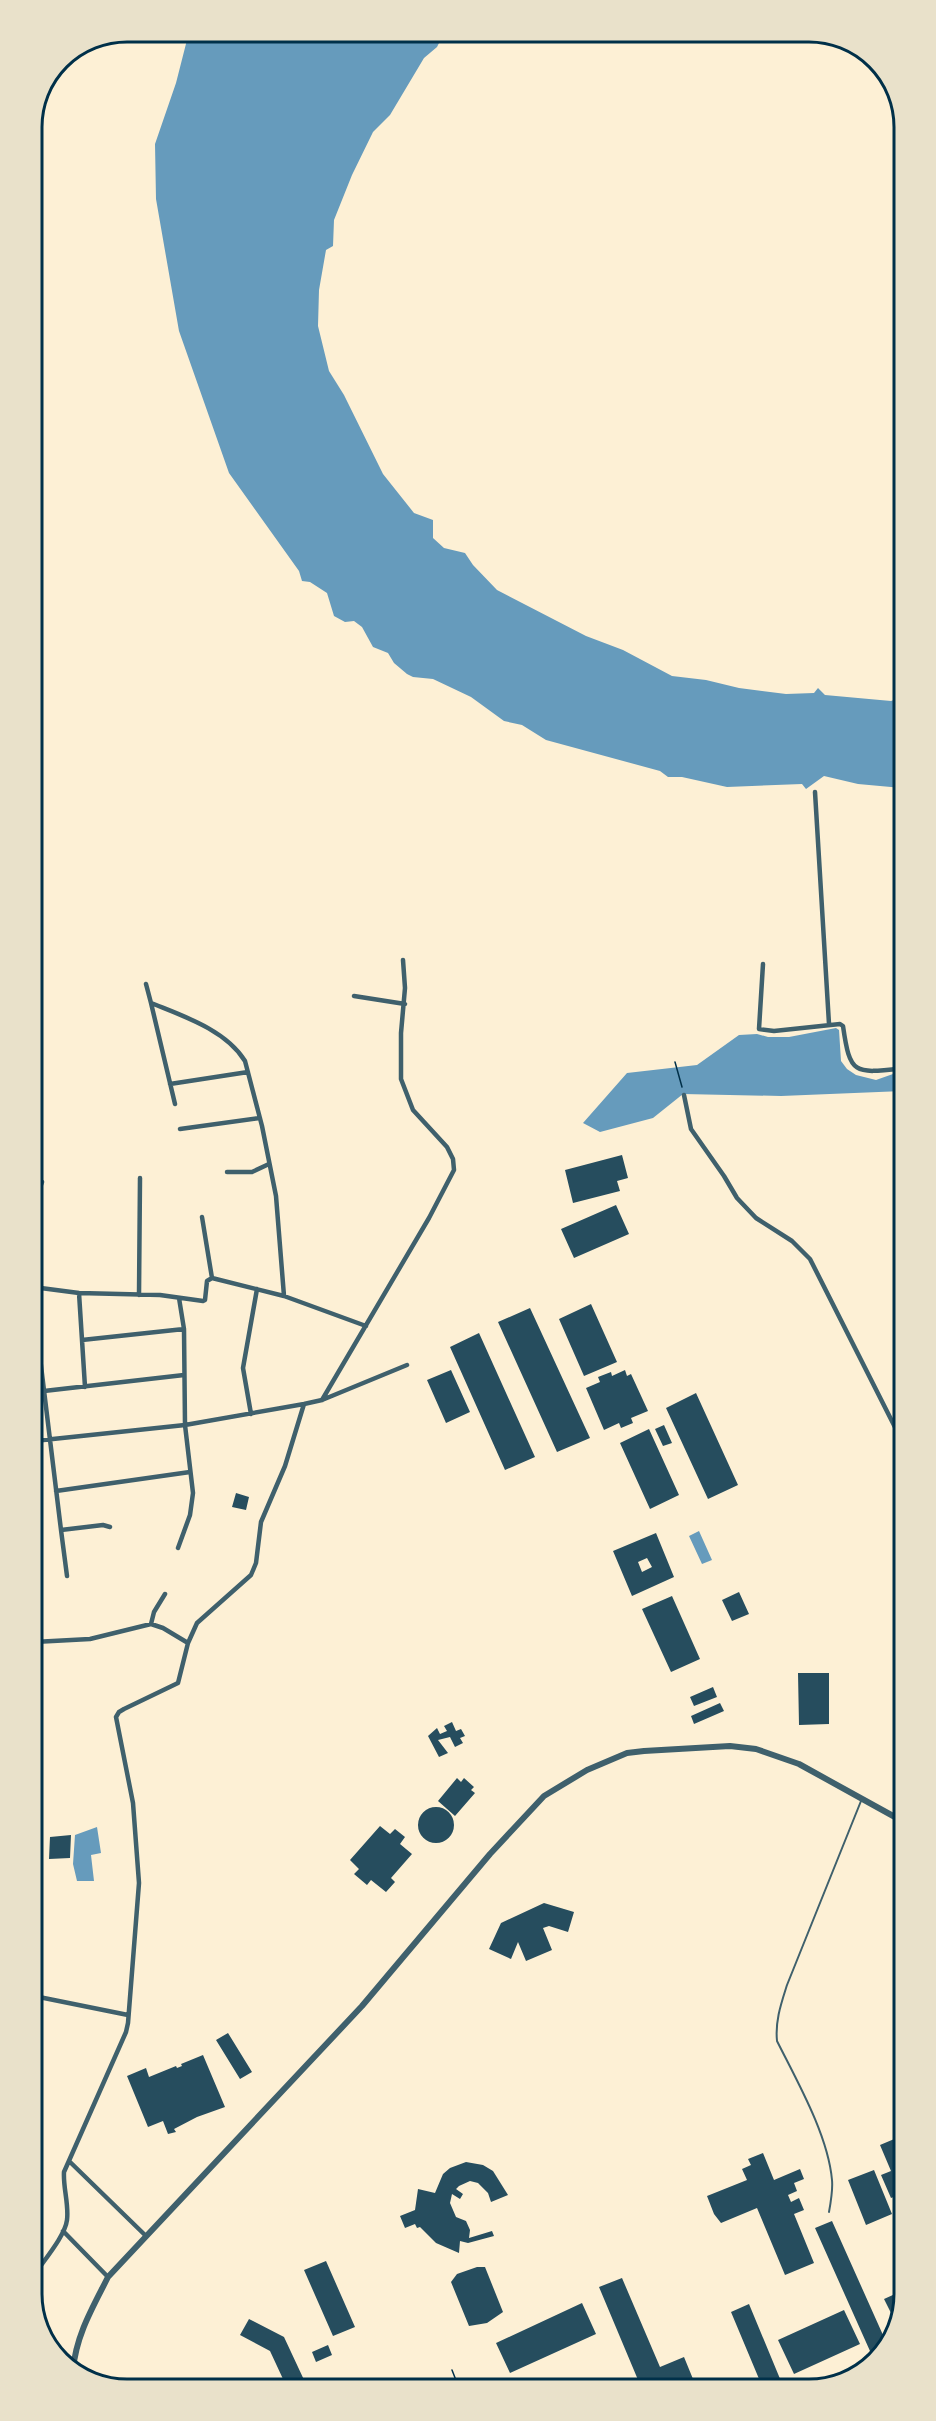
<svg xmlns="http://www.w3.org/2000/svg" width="936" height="2421" font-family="'Playfair Display',serif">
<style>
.water{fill:#669bbc}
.building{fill:#264d5e;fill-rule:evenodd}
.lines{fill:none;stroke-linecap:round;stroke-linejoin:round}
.path{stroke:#003049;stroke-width:1.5}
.service{stroke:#3f606c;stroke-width:2}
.minor{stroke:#3f606c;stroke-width:4.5}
.tertiary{stroke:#3f606c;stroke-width:6}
.rim{fill:none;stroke:#003049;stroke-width:3}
</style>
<rect width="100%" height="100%" fill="#fdf0d5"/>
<path class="water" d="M 189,32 L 440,32 L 442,37 L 437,47 L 424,58 L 390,115 L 373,132 L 352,175 L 334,220 L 333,246 L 326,250 L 319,290 L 318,326 L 329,371 L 344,395 L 383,474 L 414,513 L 433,520 L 433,538 L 444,548 L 465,553 L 473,565 L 497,590 L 586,636 L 623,650 L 672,676 L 706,680 L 739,688 L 786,694 L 814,693 L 818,688 L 825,695 L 891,701 L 902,697 L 902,788 L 858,784 L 824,776 L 806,789 L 802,784 L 727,787 L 682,777 L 668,777 L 660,771 L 546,740 L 522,725 L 504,721 L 471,697 L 433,679 L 413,677 L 407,674 L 394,663 L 388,653 L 373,647 L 362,627 L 354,621 L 345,622 L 334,616 L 327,593 L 310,582 L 302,581 L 299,571 L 229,473 L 179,331 L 156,199 L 155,144 L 176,83 Z
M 836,1028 L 839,1030 L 841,1061 L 847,1069 L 856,1075 L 876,1080 L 893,1074 L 903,1080 L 903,1091 L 781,1096 L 683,1094 L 653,1118 L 600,1132 L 583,1123 L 627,1073 L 697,1065 L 739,1035 L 757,1034 L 768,1037 L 789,1037 Z
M 699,1531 L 712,1560 L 702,1564 L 689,1536 Z
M 97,1827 L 101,1853 L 91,1855 L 94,1881 L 77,1881 L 73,1864 L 75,1835 Z"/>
<path class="building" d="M 622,1155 L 628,1178 L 617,1181 L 620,1191 L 573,1203 L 565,1170 Z
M 616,1205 L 629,1234 L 574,1258 L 561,1229 Z
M 591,1304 L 617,1362 L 584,1376 L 559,1319 Z
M 530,1308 L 590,1438 L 557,1452 L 498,1322 Z
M 479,1333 L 535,1457 L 505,1470 L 450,1347 Z
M 451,1370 L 470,1412 L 446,1423 L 427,1380 Z
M 625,1370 L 627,1376 L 631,1374 L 648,1411 L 631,1418 L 633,1423 L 621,1428 L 619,1423 L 604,1430 L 586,1388 L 600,1382 L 598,1377 L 611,1372 L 612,1376 Z
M 696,1393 L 738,1485 L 708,1499 L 666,1408 Z
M 664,1425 L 672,1443 L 663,1446 L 655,1429 Z
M 649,1429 L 679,1495 L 650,1509 L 620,1443 Z
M 236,1493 L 249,1497 L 246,1510 L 232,1507 Z
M 656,1533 L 674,1577 L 632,1596 L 613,1551 ZM 647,1558 L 652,1567 L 642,1572 L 638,1562 Z
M 739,1592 L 749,1614 L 732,1621 L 722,1600 Z
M 672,1596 L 700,1659 L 671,1672 L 642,1609 Z
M 798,1673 L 829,1673 L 829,1724 L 799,1725 Z
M 713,1687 L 717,1697 L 694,1706 L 690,1697 Z
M 720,1703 L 724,1711 L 694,1724 L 691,1716 Z
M 452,1722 L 456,1731 L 461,1729 L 465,1736 L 460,1738 L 463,1743 L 455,1747 L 450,1737 L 438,1740 L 448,1753 L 439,1757 L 428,1736 L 437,1728 L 440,1734 L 447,1731 L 444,1726 Z
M 457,1778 L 461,1782 L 464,1778 L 474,1787 L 471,1790 L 475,1793 L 455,1816 L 438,1801 Z
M418 1825a18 18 0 1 1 36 0a18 18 0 1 1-36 0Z
M 380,1826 L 390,1834 L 395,1829 L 405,1837 L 400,1844 L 412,1854 L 391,1878 L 395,1882 L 386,1892 L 371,1880 L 367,1885 L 354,1874 L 359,1869 L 350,1860 Z
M 71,1835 L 70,1858 L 49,1859 L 50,1837 Z
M 544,1903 L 574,1912 L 568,1932 L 549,1926 L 543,1928 L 552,1950 L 526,1961 L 518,1942 L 511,1959 L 489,1949 L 501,1923 Z
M 228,2033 L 252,2072 L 240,2079 L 216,2040 Z
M 203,2055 L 225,2107 L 197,2117 L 174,2129 L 176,2132 L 168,2134 L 163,2121 L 148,2127 L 127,2076 L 146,2068 L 149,2077 L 176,2066 L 177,2068 L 182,2066 L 181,2064 Z
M 899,2137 L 904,2150 L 904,2193 L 891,2198 L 881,2175 L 891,2171 L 880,2145 Z
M 763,2153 L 774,2180 L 800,2169 L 804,2179 L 794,2183 L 797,2191 L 788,2195 L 791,2202 L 799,2198 L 804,2210 L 794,2214 L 814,2263 L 785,2275 L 757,2208 L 721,2223 L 714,2214 L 707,2196 L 747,2180 L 742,2169 L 751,2165 L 748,2159 Z
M 466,2162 L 483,2165 L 493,2171 L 508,2195 L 491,2202 L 488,2193 L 478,2183 L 470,2181 L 459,2186 L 456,2189 L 463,2194 L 460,2199 L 452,2194 L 450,2203 L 456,2217 L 466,2221 L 470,2230 L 469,2238 L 492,2231 L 494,2236 L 468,2243 L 460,2241 L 459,2253 L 436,2243 L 420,2227 L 417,2228 L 415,2224 L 405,2228 L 400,2216 L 415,2210 L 418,2189 L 435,2193 L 443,2174 L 450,2168 Z
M 874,2170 L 892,2214 L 866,2225 L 848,2180 Z
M 832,2221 L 887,2344 L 885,2352 L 874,2360 L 815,2228 Z
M 326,2261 L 355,2327 L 333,2336 L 304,2270 Z
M 477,2267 L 485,2267 L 503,2312 L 487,2323 L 469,2326 L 451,2282 L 457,2274 Z
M 622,2278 L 660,2367 L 684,2357 L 693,2379 L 675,2387 L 641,2387 L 599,2287 Z
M 904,2290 L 898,2314 L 893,2317 L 884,2299 Z
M 582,2303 L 596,2334 L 510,2373 L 496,2343 Z
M 749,2304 L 783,2386 L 762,2386 L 731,2312 Z
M 844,2310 L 860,2344 L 794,2374 L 778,2340 Z
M 249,2319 L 284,2337 L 305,2382 L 291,2389 L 261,2389 L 283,2379 L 270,2351 L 240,2335 Z
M 328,2345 L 332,2355 L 316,2362 L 312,2352 Z"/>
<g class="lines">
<path class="path" d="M 675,1062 L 682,1087
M 452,2370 L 459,2388"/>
<path class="service" d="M 829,2212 C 831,2201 833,2190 832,2180 C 828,2135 797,2081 777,2041 C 775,2021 781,2004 787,1985 L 861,1801"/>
<path class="minor" d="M 815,792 L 829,1024
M 763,964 L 759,1029 L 774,1031 L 840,1024 L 843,1026 C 850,1075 854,1074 903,1068
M 146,984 L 151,1003 C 183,1016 226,1030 245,1061 L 262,1126 L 276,1196 L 284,1296 L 212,1278
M 354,996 L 405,1004
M 151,1003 L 175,1104
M 170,1084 L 248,1072
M 684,1095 L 691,1129 L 724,1176 L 737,1198 L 756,1218 L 792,1241 L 810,1259 L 903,1443
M 180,1129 L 260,1118
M 227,1172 L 252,1172 L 269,1164
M 33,1228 L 34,1205 L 42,1182
M 33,1287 L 79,1293 L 160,1295 L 203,1301 L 205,1300 L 207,1281 L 212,1278 L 202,1217
M 79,1293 L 85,1387
M 139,1295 L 140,1178
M 284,1296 L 366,1326
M 33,1300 L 61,1530 L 103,1525 L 110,1527
M 82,1340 L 184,1329
M 44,1391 L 184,1375
M 322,1400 L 429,1218 L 454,1170 L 453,1159 L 447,1147 L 413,1110 L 401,1079 L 401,1033 L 405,988 L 403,960
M 251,1414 L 243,1368 L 257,1289
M 34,1441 L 185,1425 L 304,1404 L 322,1400 L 407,1365
M 56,1491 L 190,1472
M 61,1530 L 67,1576
M 178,1548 L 190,1515 L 193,1493 L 185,1425 L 184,1329 L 179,1298
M 151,1624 L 154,1612 L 165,1594
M 34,1642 L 90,1639 L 151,1624 L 163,1628 L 188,1643
M 34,1996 L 128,2015
M 69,2161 L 146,2236
M 63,2231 L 108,2277
M 35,2274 C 44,2260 65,2236 67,2220 C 69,2204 63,2188 64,2172 L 126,2032 L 128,2023 L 139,1883 L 133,1803 L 116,1717 L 119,1712 L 124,1709 L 178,1683 L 188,1643 L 197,1623 L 251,1575 L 256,1563 L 261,1522 L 285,1466 L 304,1404"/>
<path class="tertiary" d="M 73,2370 C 76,2335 93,2307 108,2277 L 362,2006 L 490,1854 L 544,1796 L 587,1770 L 627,1753 L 644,1751 L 730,1746 L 756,1749 L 799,1764 L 904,1822"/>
</g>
<path d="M0 0H936V2421H0ZM127 42H809A85 85 0 0 1 894 127V2294A85 85 0 0 1 809 2379H127A85 85 0 0 1 42 2294V127A85 85 0 0 1 127 42Z" fill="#e9e1ca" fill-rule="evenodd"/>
<path class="rim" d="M127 42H809A85 85 0 0 1 894 127V2294A85 85 0 0 1 809 2379H127A85 85 0 0 1 42 2294V127A85 85 0 0 1 127 42Z"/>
</svg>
